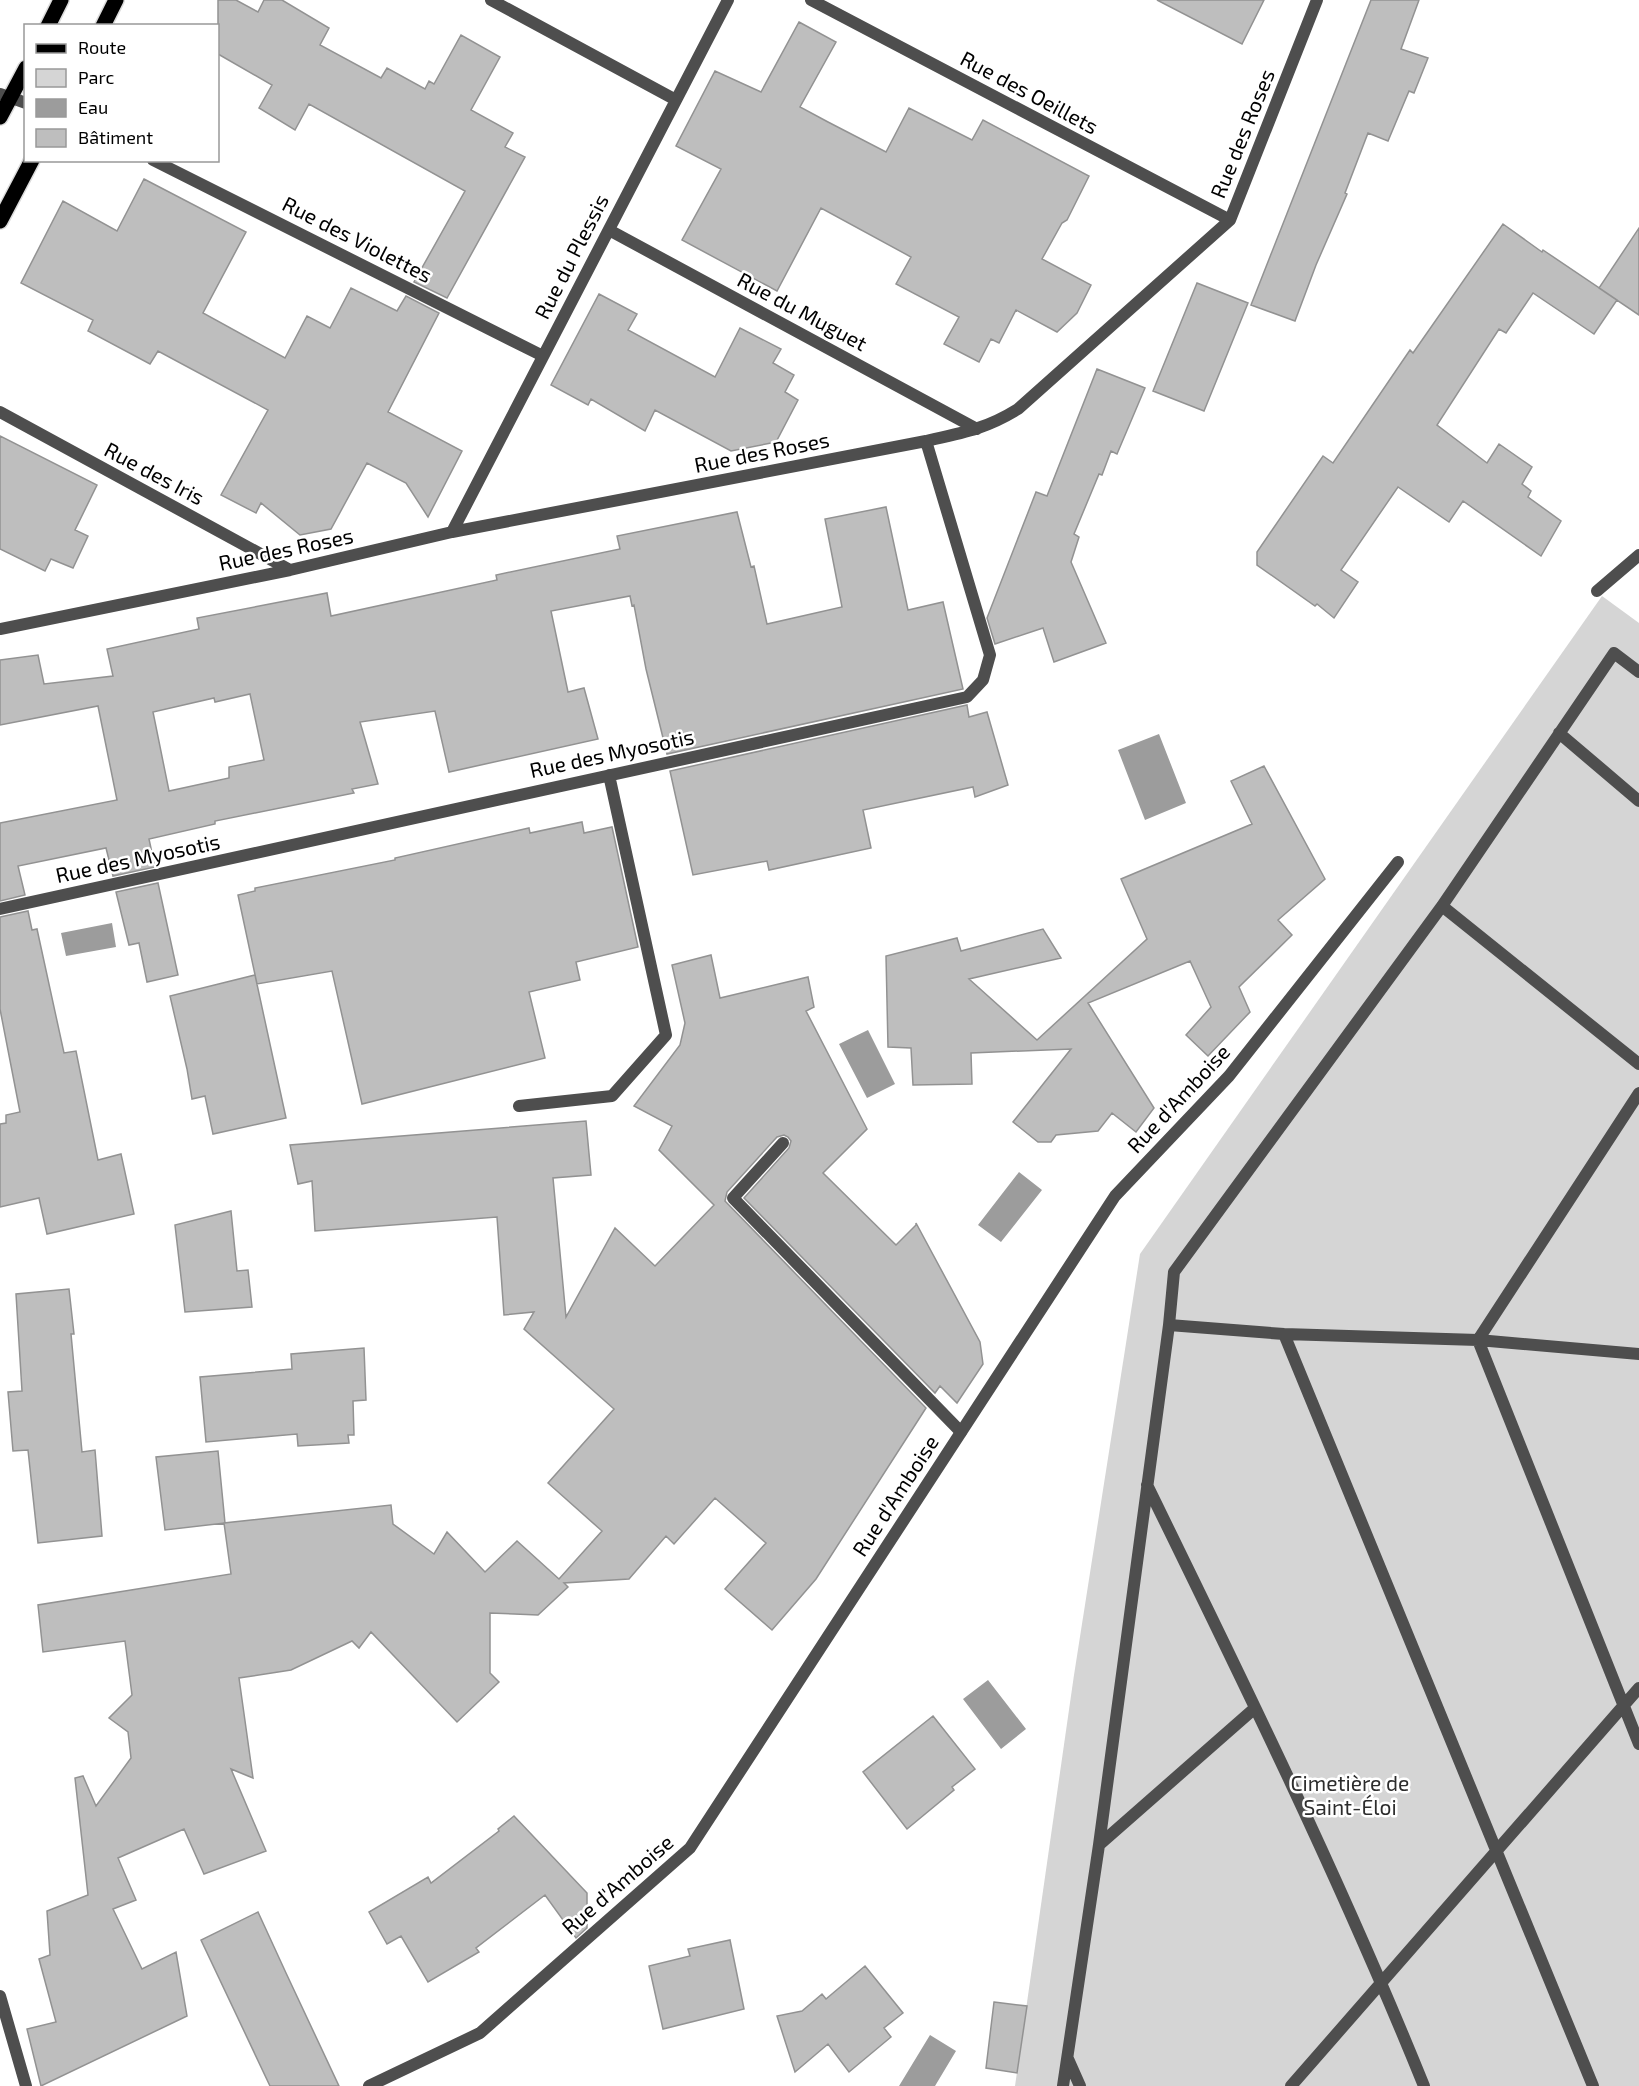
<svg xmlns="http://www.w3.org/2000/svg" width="1639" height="2086" font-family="'Exo 2',sans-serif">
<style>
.green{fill:#d5d5d5}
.water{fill:#9c9c9c}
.building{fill:#bebebe;stroke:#929292;stroke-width:1.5;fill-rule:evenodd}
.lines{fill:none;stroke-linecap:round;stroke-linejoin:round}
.primary-casing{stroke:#dbdbdb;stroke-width:18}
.lane{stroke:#4e4e4e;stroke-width:12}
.street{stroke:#4e4e4e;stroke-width:12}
.primary{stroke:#000;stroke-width:15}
.labels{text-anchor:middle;stroke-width:5;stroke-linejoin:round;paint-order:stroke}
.street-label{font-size:21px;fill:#000;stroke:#fff}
.park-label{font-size:21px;fill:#2c2c2c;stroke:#fff}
</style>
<rect width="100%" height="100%" fill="#fff"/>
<path class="green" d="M 1602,596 L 1639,623 L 1639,2086 L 1015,2086 L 1074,1675 L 1140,1254 Z"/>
<path class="water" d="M 1159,734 L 1186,803 L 1145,820 L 1118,750 Z
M 112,923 L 116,947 L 66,956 L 61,933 Z
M 868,1030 L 895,1084 L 867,1098 L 839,1044 Z
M 1019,1172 L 1042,1190 L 1001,1242 L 978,1225 Z
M 988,1680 L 1026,1729 L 1001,1749 L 963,1699 Z
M 930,2035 L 956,2051 L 935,2086 L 899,2086 Z"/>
<path class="building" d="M 218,0 L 236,0 L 258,12 L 264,0 L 282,0 L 329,28 L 320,45 L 381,78 L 387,68 L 425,89 L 429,81 L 434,84 L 461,35 L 500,57 L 471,110 L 513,133 L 505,147 L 525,157 L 447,298 L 414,282 L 465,191 L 309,104 L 295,130 L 259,108 L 272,85 L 218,54 Z
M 1157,0 L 1264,0 L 1242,44 Z
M 1371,0 L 1419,0 L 1401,49 L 1428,58 L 1414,93 L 1409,91 L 1388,141 L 1368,133 L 1345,193 L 1347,194 L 1316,265 L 1295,321 L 1251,305 Z
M 799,22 L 836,42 L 800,107 L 828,122 L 886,152 L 909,108 L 972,140 L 983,120 L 1089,176 L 1067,220 L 1062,223 L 1042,259 L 1091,285 L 1077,313 L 1057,332 L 1016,310 L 999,343 L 991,339 L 979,362 L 944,344 L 959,317 L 896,284 L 911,257 L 821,208 L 777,291 L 682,240 L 721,169 L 676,146 L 715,71 L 761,92 Z
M 144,179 L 246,232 L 203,313 L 285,358 L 307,316 L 330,328 L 351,288 L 397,311 L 406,296 L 439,313 L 388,412 L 462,451 L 428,517 L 406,483 L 367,463 L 331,529 L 300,535 L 261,503 L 256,513 L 221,495 L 268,410 L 158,351 L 150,364 L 88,331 L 93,320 L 21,283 L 63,201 L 117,231 Z
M 1503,224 L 1542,252 L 1543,250 L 1617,300 L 1594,334 L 1533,293 L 1506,333 L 1499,329 L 1437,425 L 1487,463 L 1499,444 L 1532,467 L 1522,484 L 1531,491 L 1528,497 L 1561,521 L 1541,556 L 1463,501 L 1449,522 L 1398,487 L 1341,570 L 1358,582 L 1334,618 L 1317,604 L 1315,606 L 1257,565 L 1257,552 L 1323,456 L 1333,463 L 1410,350 L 1413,353 Z
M 1639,228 L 1639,315 L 1599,288 Z
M 1197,283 L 1248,303 L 1204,411 L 1153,391 Z
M 599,294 L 637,314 L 628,330 L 715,377 L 740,328 L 781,349 L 773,363 L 794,375 L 785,392 L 798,400 L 776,442 L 731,451 L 655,410 L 645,431 L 591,399 L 588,405 L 551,385 Z
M 1097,369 L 1145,388 L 1117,454 L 1111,451 L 1102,475 L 1099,474 L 1074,534 L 1079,537 L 1071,562 L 1106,643 L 1054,662 L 1043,628 L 995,644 L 987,618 L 1036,492 L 1047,496 Z
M 0,436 L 97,485 L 75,530 L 88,536 L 73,568 L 51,559 L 45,571 L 0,549 Z
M 886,507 L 908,610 L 943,602 L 963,689 L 667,754 L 646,669 L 634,605 L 632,606 L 630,596 L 551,611 L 568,692 L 584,688 L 598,739 L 449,772 L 435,711 L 360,722 L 378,784 L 352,789 L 354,793 L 215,821 L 215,824 L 149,839 L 155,867 L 113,876 L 106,848 L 18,866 L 25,895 L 0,901 L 0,823 L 117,800 L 98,706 L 0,725 L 0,660 L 38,655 L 44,684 L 113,676 L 107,649 L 199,629 L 197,618 L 327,593 L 331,616 L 497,580 L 496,575 L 620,549 L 617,536 L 737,512 L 751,567 L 754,566 L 767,624 L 842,607 L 825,519 ZM 250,694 L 264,760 L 229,767 L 229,778 L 169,791 L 153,712 L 214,698 L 215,702 Z
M 967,705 L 969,717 L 987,712 L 1008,785 L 975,797 L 973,787 L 863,810 L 871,848 L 769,870 L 767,861 L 693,875 L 670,771 Z
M 1264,766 L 1325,879 L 1278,920 L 1292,935 L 1239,987 L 1250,1012 L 1208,1056 L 1186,1035 L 1211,1007 L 1190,961 L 1088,1003 L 1154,1108 L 1136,1132 L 1112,1113 L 1098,1131 L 1056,1135 L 1051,1142 L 1038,1142 L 1013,1122 L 1071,1049 L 971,1053 L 972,1084 L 913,1085 L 911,1048 L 888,1047 L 886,956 L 957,938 L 961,951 L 1043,929 L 1061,958 L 969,979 L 1037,1040 L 1147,939 L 1121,879 L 1252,824 L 1231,781 Z
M 582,822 L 584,833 L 612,827 L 638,947 L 576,962 L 580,980 L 529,992 L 545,1058 L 362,1104 L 332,971 L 257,984 L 238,895 L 255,891 L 255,888 L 395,860 L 395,858 L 529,828 L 530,833 Z
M 158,883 L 178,975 L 147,982 L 139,943 L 129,945 L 116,892 Z
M 28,911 L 32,930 L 37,929 L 64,1053 L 76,1051 L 98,1160 L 121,1154 L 134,1214 L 47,1234 L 39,1198 L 0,1207 L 0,1124 L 6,1123 L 6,1115 L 20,1112 L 0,1009 L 0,917 Z
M 711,955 L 720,998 L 808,977 L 814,1007 L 806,1011 L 867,1129 L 823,1173 L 896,1245 L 916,1225 L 916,1223 L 980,1342 L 983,1364 L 957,1403 L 940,1386 L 935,1393 L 744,1198 L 789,1148 L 791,1141 L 788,1137 L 784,1135 L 777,1137 L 727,1192 L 725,1201 L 926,1408 L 816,1579 L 772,1630 L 725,1589 L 766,1543 L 715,1498 L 674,1544 L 666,1536 L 629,1579 L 564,1583 L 568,1587 L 538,1615 L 490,1613 L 490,1673 L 499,1682 L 457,1722 L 371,1632 L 359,1648 L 352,1641 L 291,1670 L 239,1678 L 253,1778 L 231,1769 L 266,1851 L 204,1874 L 184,1829 L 118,1858 L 136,1900 L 113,1909 L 142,1969 L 176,1952 L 187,2016 L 41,2086 L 27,2029 L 56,2022 L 39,1959 L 50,1955 L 47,1911 L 88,1895 L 75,1778 L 83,1776 L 96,1806 L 131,1758 L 128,1732 L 109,1718 L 132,1695 L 125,1641 L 43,1652 L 38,1605 L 231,1574 L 224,1523 L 391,1505 L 393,1524 L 434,1554 L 447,1532 L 485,1572 L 517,1541 L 559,1579 L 602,1531 L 548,1483 L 614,1409 L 524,1329 L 534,1312 L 504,1315 L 497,1217 L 315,1231 L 312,1181 L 298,1184 L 290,1145 L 586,1121 L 591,1175 L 553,1178 L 566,1317 L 615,1228 L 655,1266 L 714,1205 L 659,1150 L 672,1126 L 634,1106 L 680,1045 L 685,1023 L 672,965 Z
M 255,975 L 286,1118 L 213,1134 L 205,1096 L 192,1099 L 187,1069 L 170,996 Z
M 231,1211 L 237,1271 L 248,1270 L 252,1307 L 185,1312 L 175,1225 Z
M 69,1289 L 74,1334 L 71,1334 L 82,1452 L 95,1450 L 102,1536 L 38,1543 L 28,1450 L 13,1451 L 8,1392 L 22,1391 L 16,1294 Z
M 364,1348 L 366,1400 L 353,1401 L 354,1435 L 348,1435 L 349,1443 L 298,1446 L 297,1434 L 206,1442 L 200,1377 L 292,1369 L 291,1354 Z
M 218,1451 L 225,1523 L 165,1530 L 156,1457 Z
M 933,1716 L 975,1769 L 952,1787 L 954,1790 L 907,1829 L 863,1772 Z
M 514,1816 L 587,1893 L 587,1928 L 576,1938 L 545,1895 L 476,1948 L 479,1952 L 428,1982 L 401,1936 L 387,1944 L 369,1912 L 428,1877 L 431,1883 L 499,1831 L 498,1829 Z
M 258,1912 L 286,1973 L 339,2086 L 270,2086 L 201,1940 Z
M 730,1940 L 744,2009 L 663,2029 L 649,1966 L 690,1956 L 688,1949 Z
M 865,1966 L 903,2013 L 884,2028 L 891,2037 L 849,2072 L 828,2044 L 795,2072 L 777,2016 L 802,2011 L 822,1994 L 826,1999 Z
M 994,2002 L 1027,2006 L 1017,2073 L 986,2068 Z"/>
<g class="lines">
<g class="primary-casing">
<path id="primary" d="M 48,26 L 61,0
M 103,26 L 116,0
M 0,117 L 26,68
M 0,221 L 32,160"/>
</g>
<path class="lane" d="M 1559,733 L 1639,801
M 1442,906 L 1639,1064
M 1639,1093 L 1478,1340 L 1639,1744
M 783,1143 L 733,1198 L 961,1432
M 1169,1325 L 1174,1272 L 1442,906 L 1614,653 L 1639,672
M 1284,1334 L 1593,2086
M 1147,1485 C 1244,1683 1341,1881 1424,2086
M 1099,1845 L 1255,1708
M 1068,2059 L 1080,2086
M 1063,2086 L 1099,1845 L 1169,1325 L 1284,1334 L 1478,1340 L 1639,1354
M 1291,2086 L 1639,1688"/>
<path class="street" d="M 491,0 L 676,100
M 811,0 L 1230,220
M 0,94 L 26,103
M 153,160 L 543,356
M 609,230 L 977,429
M 0,412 L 290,570
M 452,532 L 728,0
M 1597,591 L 1639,555
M 0,629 L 290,570 L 452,532 L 926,441 C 962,433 986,429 1018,409 L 1230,220 L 1317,0
M 0,909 L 967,697 L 983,680 L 990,655 L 926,441
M 519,1106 L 612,1096 L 666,1035 L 609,775
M 0,1996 L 26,2086
M 369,2086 L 480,2033 L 690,1848 L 1115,1196 L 1229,1076 L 1398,862"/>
<use href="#primary" class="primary"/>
</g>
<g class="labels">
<g class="street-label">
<text transform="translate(1029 93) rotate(28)" y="7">Rue des Oeillets</text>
<text transform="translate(1243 134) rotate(-68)" y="7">Rue des Roses</text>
<text transform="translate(357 240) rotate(27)" y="7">Rue des Violettes</text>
<text transform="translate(572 257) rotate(-63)" y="7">Rue du Plessis</text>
<text transform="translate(802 312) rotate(28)" y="7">Rue du Muguet</text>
<text transform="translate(762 453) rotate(-11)" y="7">Rue des Roses</text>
<text transform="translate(154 474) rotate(28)" y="7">Rue des Iris</text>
<text transform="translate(286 550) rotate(-12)" y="7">Rue des Roses</text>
<text transform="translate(612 754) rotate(-12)" y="7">Rue des Myosotis</text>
<text transform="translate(138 859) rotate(-12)" y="7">Rue des Myosotis</text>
<text transform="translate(1179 1099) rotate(-47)" y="7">Rue d'Amboise</text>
<text transform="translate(896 1496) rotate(-57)" y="7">Rue d'Amboise</text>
<text transform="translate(618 1885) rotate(-41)" y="7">Rue d'Amboise</text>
</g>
<g class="park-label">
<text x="1350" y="1791">Cimetière de<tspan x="1350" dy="24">Saint-Éloi</tspan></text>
</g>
</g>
<rect x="24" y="24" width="195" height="138" fill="#ffffff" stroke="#999999" stroke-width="1.5"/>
<rect x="36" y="44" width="30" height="9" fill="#000000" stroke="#999999" stroke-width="1.5"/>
<text x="78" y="54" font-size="18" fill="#000000">Route</text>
<rect x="36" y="69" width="30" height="18" fill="#d5d5d5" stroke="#999999" stroke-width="1.5"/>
<text x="78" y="84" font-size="18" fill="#000000">Parc</text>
<rect x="36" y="99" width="30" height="18" fill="#9c9c9c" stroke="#999999" stroke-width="1.5"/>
<text x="78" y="114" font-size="18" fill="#000000">Eau</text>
<rect x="36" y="129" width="30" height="18" fill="#bebebe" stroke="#999999" stroke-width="1.5"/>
<text x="78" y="144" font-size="18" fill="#000000">Bâtiment</text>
</svg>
